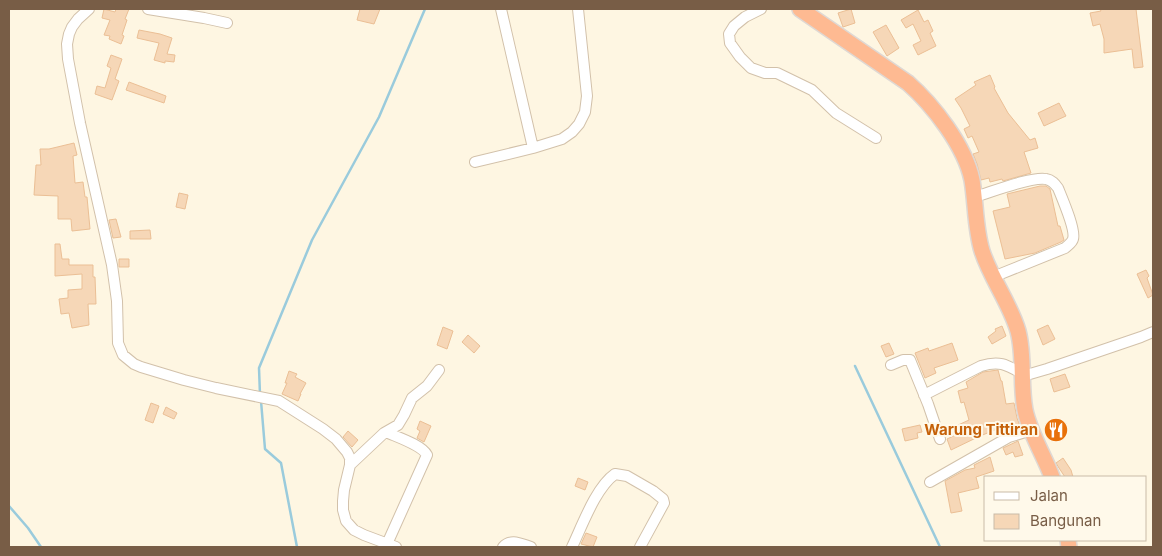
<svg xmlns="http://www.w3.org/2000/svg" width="1162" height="556" font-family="Inter,sans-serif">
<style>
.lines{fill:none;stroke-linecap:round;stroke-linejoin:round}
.stream{stroke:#9acbdc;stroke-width:2.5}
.building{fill:#f6d7b7;stroke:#ebbf95}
.minor-casing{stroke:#d2c1aa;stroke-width:12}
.highway-casing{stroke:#dfd8d3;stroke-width:18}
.minor{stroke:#fff;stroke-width:10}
.highway{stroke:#feba92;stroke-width:15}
.labels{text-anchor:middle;stroke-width:4;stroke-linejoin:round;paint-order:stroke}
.food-label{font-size:15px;font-weight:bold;fill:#c56008;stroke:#fff9ea;text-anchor:end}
</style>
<rect width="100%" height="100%" fill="#fef6e2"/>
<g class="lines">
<path class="stream" d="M 855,366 L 940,547
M 260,395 L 259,368 L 312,240 L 379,117 L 425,9
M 261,401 L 265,449 L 281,463 L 297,547
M 9,506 L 28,528 L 41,547"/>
</g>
<path class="building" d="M 104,9 L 115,12 L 116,9 L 129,9 L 125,19 L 127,20 L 122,35 L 124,36 L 121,44 L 109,39 L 110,36 L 104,35 L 110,20 L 102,18 Z
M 360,9 L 380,9 L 374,24 L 357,20 Z
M 851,9 L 855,23 L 843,27 L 838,13 Z
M 1100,9 L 1136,9 L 1143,67 L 1134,68 L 1132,49 L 1104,53 L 1104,39 L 1100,24 L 1093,26 L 1090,13 L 1101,11 Z
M 918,10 L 924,22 L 928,20 L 933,31 L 930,33 L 936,46 L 918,55 L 913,45 L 921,41 L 913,24 L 906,28 L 901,20 Z
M 886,25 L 899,48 L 887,56 L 873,32 Z
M 139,30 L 160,34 L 172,38 L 167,54 L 175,55 L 174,62 L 165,61 L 165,63 L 154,60 L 159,43 L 137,38 Z
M 111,55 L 122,59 L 115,79 L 119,81 L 112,100 L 95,94 L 97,86 L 105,88 L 111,68 L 107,66 Z
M 990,75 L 995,87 L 994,88 L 1008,113 L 1030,140 L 1035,138 L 1038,148 L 1024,152 L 1031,173 L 1003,181 L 1002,179 L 990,182 L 989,178 L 981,180 L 977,164 L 973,154 L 979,152 L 972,136 L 968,138 L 964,129 L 970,126 L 961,108 L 955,99 L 976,85 L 974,82 Z
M 129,82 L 166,96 L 164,103 L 126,90 Z
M 1059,103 L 1066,116 L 1044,126 L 1038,113 Z
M 74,143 L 77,155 L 73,156 L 75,183 L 83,182 L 85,197 L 87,197 L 90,229 L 72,231 L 71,219 L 58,219 L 58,196 L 34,195 L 36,165 L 41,165 L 40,149 L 49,149 Z
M 1040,186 L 1046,186 L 1050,189 L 1058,226 L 1060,226 L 1064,240 L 1061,242 L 1035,253 L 1005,259 L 993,211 L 1010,207 L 1007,194 Z
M 179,193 L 188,195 L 185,209 L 176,207 Z
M 116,219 L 121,237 L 113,238 L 109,220 Z
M 150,230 L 151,239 L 130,239 L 130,231 Z
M 55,244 L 60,244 L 62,259 L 69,259 L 69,265 L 93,265 L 93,277 L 95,277 L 96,304 L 88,304 L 89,325 L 72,328 L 69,313 L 61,314 L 59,299 L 68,298 L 68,290 L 82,289 L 82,274 L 55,276 Z
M 119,259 L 129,259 L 129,267 L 119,267 Z
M 1146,270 L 1149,276 L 1147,278 L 1153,295 L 1148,298 L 1137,274 Z
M 1048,325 L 1055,339 L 1043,345 L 1037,330 Z
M 1002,326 L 1006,336 L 992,344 L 988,337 L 996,331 L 995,329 Z
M 443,327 L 453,331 L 447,349 L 437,345 Z
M 468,335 L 480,346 L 474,353 L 462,342 Z
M 889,343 L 894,354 L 886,357 L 881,346 Z
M 952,343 L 958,360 L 934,368 L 936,373 L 925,378 L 915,353 L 928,348 L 929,351 Z
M 998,370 L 1001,381 L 1002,381 L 1006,404 L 1014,403 L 1017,418 L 1020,426 L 1000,433 L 1000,428 L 980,436 L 951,450 L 947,439 L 960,433 L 956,426 L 969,420 L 964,402 L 961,403 L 958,391 L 968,388 L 966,382 L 983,372 Z
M 289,371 L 297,374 L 295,377 L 306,383 L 300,394 L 301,394 L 298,401 L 282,394 L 287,383 L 285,383 Z
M 1065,374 L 1070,387 L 1054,392 L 1050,379 Z
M 151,403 L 159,406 L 153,423 L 145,420 Z
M 166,407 L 177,413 L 174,419 L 163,414 Z
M 420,421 L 431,426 L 424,442 L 417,438 L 420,431 L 417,429 Z
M 920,425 L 922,432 L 917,433 L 918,438 L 905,441 L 902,429 Z
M 348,431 L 358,440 L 352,447 L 343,437 Z
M 1018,441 L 1023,455 L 1015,457 L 1013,452 L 1006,455 L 1003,448 Z
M 990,457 L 994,471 L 976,477 L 979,488 L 958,493 L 962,511 L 951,513 L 945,481 L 965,470 L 975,468 L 974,465 Z
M 1063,458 L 1071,470 L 1073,477 L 1065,477 L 1059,468 L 1056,463 Z
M 578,478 L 588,482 L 585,490 L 575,486 Z
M 586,533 L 597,537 L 593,547 L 581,544 Z"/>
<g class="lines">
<g class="minor-casing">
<path id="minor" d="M 89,9 L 78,19 L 72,27 L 69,34 L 67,44 L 68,59 L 80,123 L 112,265 L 117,301 L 118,343 L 123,355 L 134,364 L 141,367 L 184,380 L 216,388 L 279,401 L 323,429 L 336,439 L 347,452 L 350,458 L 350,465 L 344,490 L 343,501 L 343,510 L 346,521 L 354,530 L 364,535 L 396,547
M 148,9 L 204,18 L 227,23
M 501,9 L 533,148
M 761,9 L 745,17 L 734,26 L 729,34 L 730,43 L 740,57 L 751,68 L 765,73 L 777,73 L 812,90 L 836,113 L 876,138
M 475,162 L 533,148 L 562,139 L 572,132 L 579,124 L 585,112 L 587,96 L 578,9
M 974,197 C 989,193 1032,176 1046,179 C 1052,180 1055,184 1058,188 C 1062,198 1076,230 1073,239 C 1072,243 1068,245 1065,248 L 993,277
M 891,365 L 903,360 L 910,360 L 928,404 L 940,439
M 1023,376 L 1047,369 L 1141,337 L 1153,332
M 924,395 L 981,366 C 1000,360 1007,365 1023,374
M 386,432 C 397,437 422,445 427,455 L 387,544
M 350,465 L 384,433 L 398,425 L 404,415 L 412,398 L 427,386 L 439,370
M 930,482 L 1009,437 L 1032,430
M 503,547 C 511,538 521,544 531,547
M 572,547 C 582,526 596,487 615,474 L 627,476 L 653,491 L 663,499 L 664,503 L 640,547"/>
</g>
<g class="highway-casing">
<path id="highway" d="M 800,9 L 908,83 C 933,105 965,146 972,180 C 976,204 975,228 982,251 C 991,279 1010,303 1018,331 C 1025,357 1020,384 1025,410 C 1030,434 1044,455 1052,477
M 1068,540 L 1069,547"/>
</g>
<use href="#minor" class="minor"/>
<use href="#highway" class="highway"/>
</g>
<defs>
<g id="restaurant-disc" transform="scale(1.25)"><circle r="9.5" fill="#e8710a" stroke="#fff9ea"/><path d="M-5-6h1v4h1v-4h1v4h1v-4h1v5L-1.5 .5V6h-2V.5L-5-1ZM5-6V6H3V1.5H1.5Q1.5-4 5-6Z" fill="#fff"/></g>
</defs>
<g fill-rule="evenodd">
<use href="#restaurant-disc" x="1056" y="430"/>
</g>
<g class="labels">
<g class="food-label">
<text x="1038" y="435">Warung Tittiran</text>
</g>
</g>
<rect width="1162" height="556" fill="none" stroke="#785d46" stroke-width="20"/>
<rect x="984" y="476" width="162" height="65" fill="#fff9ea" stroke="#c9bba8"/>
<rect x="994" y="492" width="25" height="8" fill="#ffffff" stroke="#c9bba8"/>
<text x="1030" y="501" font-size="15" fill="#785d46">Jalan</text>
<rect x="994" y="514" width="25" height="15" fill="#f6d7b7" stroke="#c9bba8"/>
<text x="1030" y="526" font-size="15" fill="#785d46">Bangunan</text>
</svg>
